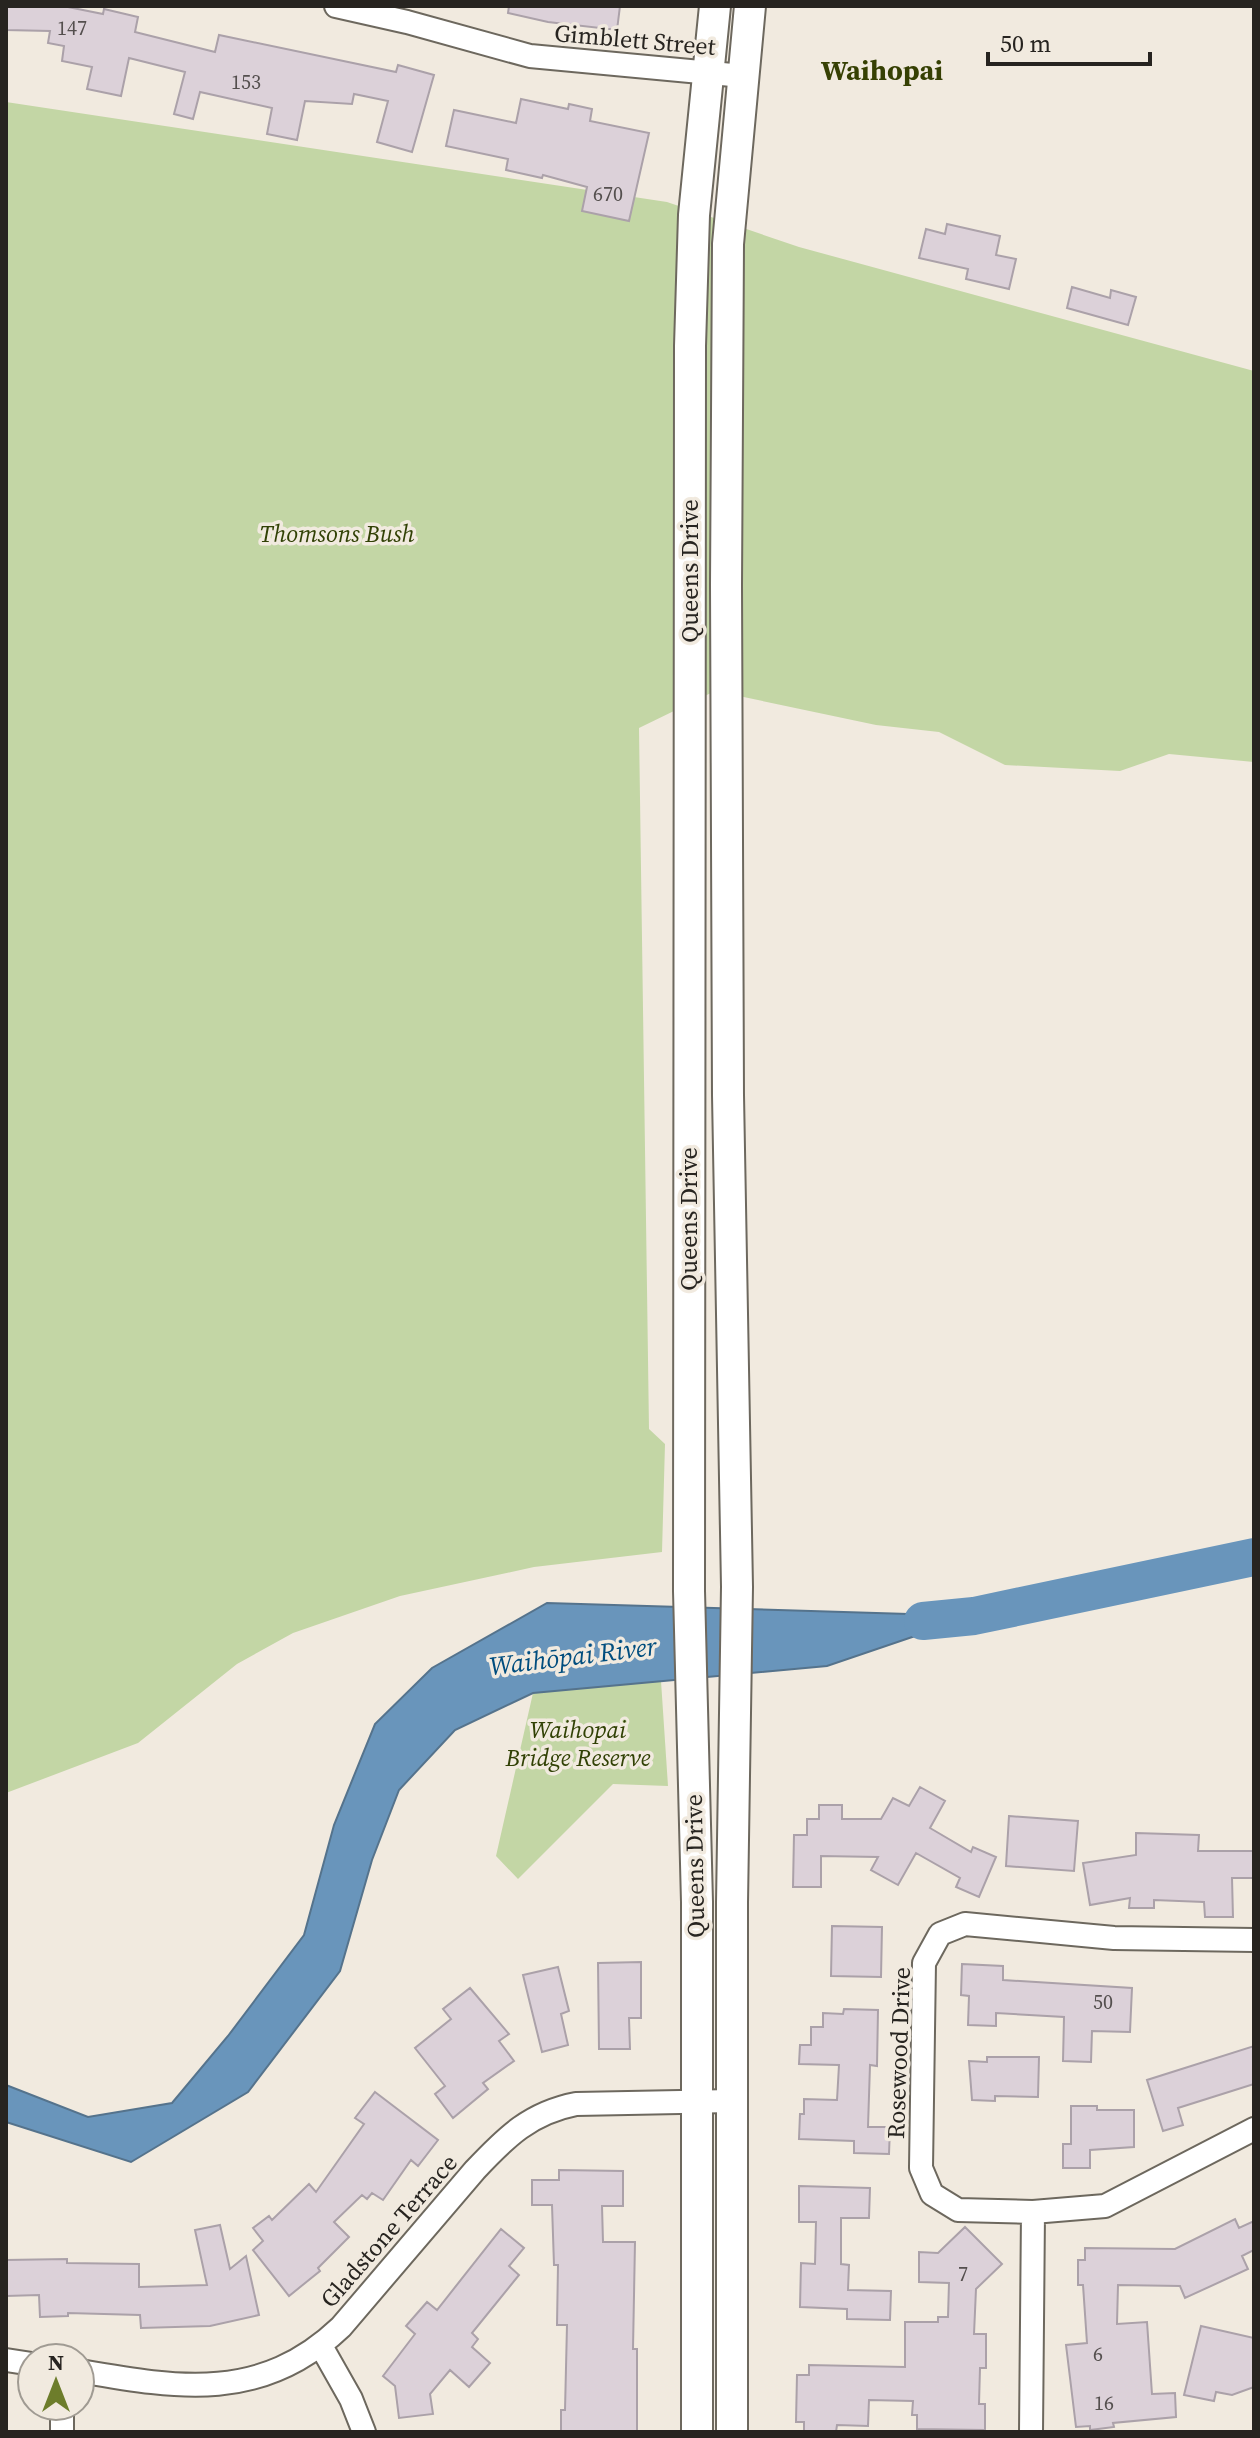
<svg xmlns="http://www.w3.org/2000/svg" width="1260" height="2438" font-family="'Source Serif 4',serif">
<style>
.green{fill:#c3d6a5}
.water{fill:#6995bb;stroke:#55738c;stroke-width:2}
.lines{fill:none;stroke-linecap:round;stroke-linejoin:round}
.river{stroke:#6995bb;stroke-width:38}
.building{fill:#dcd1d9;stroke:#aba1a9;stroke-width:2}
.street-casing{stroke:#6d685e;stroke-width:26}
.secondary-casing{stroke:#6d685e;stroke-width:34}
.street{stroke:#fff;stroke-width:22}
.secondary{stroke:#fff;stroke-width:30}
.labels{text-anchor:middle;stroke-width:7;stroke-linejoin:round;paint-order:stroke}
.number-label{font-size:20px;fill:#544f4e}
.street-label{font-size:24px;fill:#272420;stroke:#f1eadf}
.park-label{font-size:24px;font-style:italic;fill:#314105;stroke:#f1eadf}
.water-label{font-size:26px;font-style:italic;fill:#004d7e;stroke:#f1eadf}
.quarter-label{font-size:28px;font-weight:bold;fill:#364003;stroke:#f1eadf}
</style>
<rect width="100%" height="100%" fill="#f1eadf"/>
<path class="green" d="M 6,102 L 667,202 L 799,247 L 1254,371 L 1254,762 L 1169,754 L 1120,771 L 1005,765 L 939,732 L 876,725 L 715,691 L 639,728 L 649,1429 L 665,1444 L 662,1552 L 534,1567 L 400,1596 L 293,1633 L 237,1664 L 138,1743 L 6,1793 Z
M 661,1681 L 668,1786 L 613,1784 L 518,1879 L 496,1856 L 533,1693 Z"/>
<path class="water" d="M 547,1603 L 974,1616 L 827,1666 L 533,1693 L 455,1730 L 399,1790 L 372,1860 L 340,1971 L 248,2092 L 131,2162 L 6,2122 L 6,2085 L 88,2117 L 172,2103 L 228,2036 L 304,1935 L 334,1825 L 375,1724 L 432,1668 Z"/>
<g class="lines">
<path class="river" d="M 923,1621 L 974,1616 L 1254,1557"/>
</g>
<path class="building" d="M 6,6 L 63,6 L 103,14 L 104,9 L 138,17 L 135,32 L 215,52 L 219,35 L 396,72 L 398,65 L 434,75 L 412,152 L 377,142 L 388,101 L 354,94 L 352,104 L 305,101 L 297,140 L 267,134 L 272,108 L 200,92 L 193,119 L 174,114 L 185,72 L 129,58 L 121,96 L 87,89 L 92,67 L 62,61 L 64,46 L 48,43 L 50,31 L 6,30 Z
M 509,6 L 620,6 L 617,30 L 548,22 L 508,13 Z
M 521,99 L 568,109 L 569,104 L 592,109 L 590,121 L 649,133 L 629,221 L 582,211 L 587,187 L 543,175 L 542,178 L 506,170 L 508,159 L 446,146 L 454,110 L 516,123 Z
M 947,224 L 1000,236 L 996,255 L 1016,259 L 1009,289 L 966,279 L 968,269 L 919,258 L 926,229 L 945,234 Z
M 1072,287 L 1110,298 L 1111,290 L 1136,297 L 1128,325 L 1067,308 Z
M 920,1787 L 945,1801 L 930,1828 L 971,1852 L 973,1847 L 996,1857 L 979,1897 L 956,1887 L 960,1878 L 916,1853 L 898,1885 L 871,1870 L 878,1857 L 821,1856 L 821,1887 L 793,1887 L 794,1835 L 807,1835 L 807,1819 L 819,1819 L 819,1805 L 842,1805 L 842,1819 L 881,1819 L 893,1798 L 909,1806 Z
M 1009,1816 L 1078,1821 L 1074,1871 L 1006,1866 Z
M 1136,1833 L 1199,1835 L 1198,1851 L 1254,1851 L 1254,1878 L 1232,1878 L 1233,1917 L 1205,1917 L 1204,1902 L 1154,1900 L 1154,1908 L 1129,1908 L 1130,1898 L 1090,1905 L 1083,1863 L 1136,1855 Z
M 832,1926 L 882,1927 L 881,1977 L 831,1976 Z
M 641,1962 L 641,2018 L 629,2018 L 630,2049 L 599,2049 L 598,1963 Z
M 962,1964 L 1003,1966 L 1003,1980 L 1132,1988 L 1130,2032 L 1092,2031 L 1091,2062 L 1063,2061 L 1064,2017 L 996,2013 L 996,2026 L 968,2025 L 969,1996 L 961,1995 Z
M 558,1967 L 569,2011 L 561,2014 L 568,2045 L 542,2052 L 523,1975 Z
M 470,1988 L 509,2034 L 499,2041 L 514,2061 L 483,2083 L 488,2089 L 453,2118 L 435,2094 L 445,2086 L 415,2048 L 451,2019 L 443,2009 Z
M 844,2009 L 878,2010 L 877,2066 L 870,2065 L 868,2127 L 890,2127 L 889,2154 L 854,2153 L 854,2141 L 799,2139 L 800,2114 L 804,2114 L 804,2099 L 837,2100 L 839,2065 L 799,2064 L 800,2045 L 811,2045 L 811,2027 L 823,2027 L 823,2013 L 843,2014 Z
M 1254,2046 L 1254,2084 L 1178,2108 L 1183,2125 L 1163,2131 L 1147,2080 Z
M 987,2057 L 1039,2057 L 1038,2097 L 995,2096 L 995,2101 L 972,2100 L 969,2061 L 987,2062 Z
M 375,2092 L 438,2140 L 418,2166 L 411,2160 L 383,2200 L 372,2193 L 367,2199 L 362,2195 L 334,2222 L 349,2237 L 318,2268 L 320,2271 L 289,2296 L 253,2250 L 263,2241 L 253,2228 L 269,2216 L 272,2220 L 309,2184 L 316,2192 L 364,2124 L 355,2118 Z
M 1071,2106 L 1097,2106 L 1097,2110 L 1134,2110 L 1134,2147 L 1090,2150 L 1090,2168 L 1063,2168 L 1063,2144 L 1071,2144 Z
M 559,2170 L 623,2171 L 623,2206 L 602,2206 L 603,2242 L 635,2242 L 633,2349 L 637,2349 L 637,2432 L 561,2432 L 561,2410 L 565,2410 L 567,2325 L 557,2325 L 558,2265 L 554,2265 L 552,2205 L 532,2205 L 532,2180 L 559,2180 Z
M 799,2186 L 870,2188 L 869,2218 L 841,2218 L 841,2264 L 849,2265 L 848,2290 L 891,2291 L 890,2320 L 847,2319 L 847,2309 L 800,2307 L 801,2263 L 815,2264 L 816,2222 L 799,2222 Z
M 1235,2219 L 1239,2228 L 1254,2221 L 1254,2250 L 1242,2256 L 1248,2269 L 1185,2298 L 1180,2286 L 1118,2285 L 1117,2324 L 1147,2322 L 1152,2394 L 1175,2393 L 1176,2417 L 1113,2423 L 1114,2427 L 1090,2430 L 1090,2426 L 1076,2427 L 1066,2345 L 1087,2343 L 1083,2285 L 1078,2285 L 1078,2260 L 1085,2260 L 1085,2248 L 1175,2249 Z
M 220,2225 L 230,2269 L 246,2256 L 259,2315 L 210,2326 L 141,2328 L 140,2315 L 68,2313 L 68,2316 L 40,2317 L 39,2295 L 6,2296 L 6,2260 L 67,2259 L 67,2263 L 139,2264 L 139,2287 L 207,2285 L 195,2230 Z
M 965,2227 L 1002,2264 L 976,2289 L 974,2334 L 986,2334 L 986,2368 L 980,2368 L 979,2404 L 985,2404 L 985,2430 L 917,2429 L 917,2415 L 912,2415 L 913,2401 L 869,2400 L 868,2426 L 837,2425 L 836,2432 L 804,2432 L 804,2422 L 796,2422 L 797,2375 L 809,2375 L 809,2365 L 905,2367 L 905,2322 L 938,2322 L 938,2317 L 948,2317 L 949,2283 L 919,2282 L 919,2252 L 938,2253 Z
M 501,2229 L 524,2248 L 509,2266 L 519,2275 L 472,2333 L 478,2339 L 472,2347 L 490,2363 L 469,2387 L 450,2370 L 430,2394 L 433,2414 L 399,2418 L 395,2386 L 383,2376 L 415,2334 L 406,2326 L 427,2302 L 437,2310 Z
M 1201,2326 L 1254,2338 L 1254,2387 L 1232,2395 L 1216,2392 L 1214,2401 L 1184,2395 Z"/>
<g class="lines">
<g class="street-casing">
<path id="street" d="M 336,6 L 407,22 L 530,56 L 743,76
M 1254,1940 L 1114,1938 L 965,1924 L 940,1934 L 924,1963 L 921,2168 L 932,2194 L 958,2210 L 1033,2212 L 1105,2206 L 1254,2129
M 321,2346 L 351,2399 L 364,2432
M 6,2360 L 32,2364
M 80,2371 C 178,2388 261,2403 341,2327 L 475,2170 C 506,2137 530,2113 576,2104 L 732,2101
M 62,2432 L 62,2406
M 1031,2432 L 1033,2212"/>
</g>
<g class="secondary-casing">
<path id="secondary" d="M 697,2432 L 697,1902 L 689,1591 L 690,346 L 694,215 L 715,6
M 732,2432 L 732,1903 L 737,1587 L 728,1095 L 726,585 L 728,244 L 750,6"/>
</g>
<use href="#street" class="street"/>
<use href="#secondary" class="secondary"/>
</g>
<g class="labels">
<g class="number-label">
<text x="72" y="35">147</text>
<text x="246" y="89">153</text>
<text x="608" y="201">670</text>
<text x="1103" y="2009">50</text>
<text x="963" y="2281">7</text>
<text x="1098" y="2361">6</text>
<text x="1104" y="2410">16</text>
</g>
<g class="street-label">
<text transform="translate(635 40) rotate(5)" y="8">Gimblett Street</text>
<text transform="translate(690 571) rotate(-90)" y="8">Queens Drive</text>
<text transform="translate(689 1219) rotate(-90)" y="8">Queens Drive</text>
<text transform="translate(695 1866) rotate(-91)" y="8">Queens Drive</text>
<text transform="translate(899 2053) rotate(-88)" y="8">Rosewood Drive</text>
<text transform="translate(389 2231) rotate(-49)" y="8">Gladstone Terrace</text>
</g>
<g class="park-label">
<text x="337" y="542">Thomsons Bush</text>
<text x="578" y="1738">Waihopai<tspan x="578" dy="28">Bridge Reserve</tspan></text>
</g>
<g class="water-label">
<text transform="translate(573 1656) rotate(-7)" y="9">Waihōpai River</text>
</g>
<g class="quarter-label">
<text x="882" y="80">Waihopai</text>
</g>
</g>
<rect width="1260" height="2438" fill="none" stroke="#272420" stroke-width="16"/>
<g transform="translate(56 2382)"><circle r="38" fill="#f1eadf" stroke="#a09b93" stroke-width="2"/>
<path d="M0-6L14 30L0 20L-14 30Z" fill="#6d7d2b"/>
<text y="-12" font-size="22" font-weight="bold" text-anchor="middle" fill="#272420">N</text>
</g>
<path d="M988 52v12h162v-12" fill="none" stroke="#272420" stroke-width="4"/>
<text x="1000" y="52" font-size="24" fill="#272420" stroke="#f1eadf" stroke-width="6" paint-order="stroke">50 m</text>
</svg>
